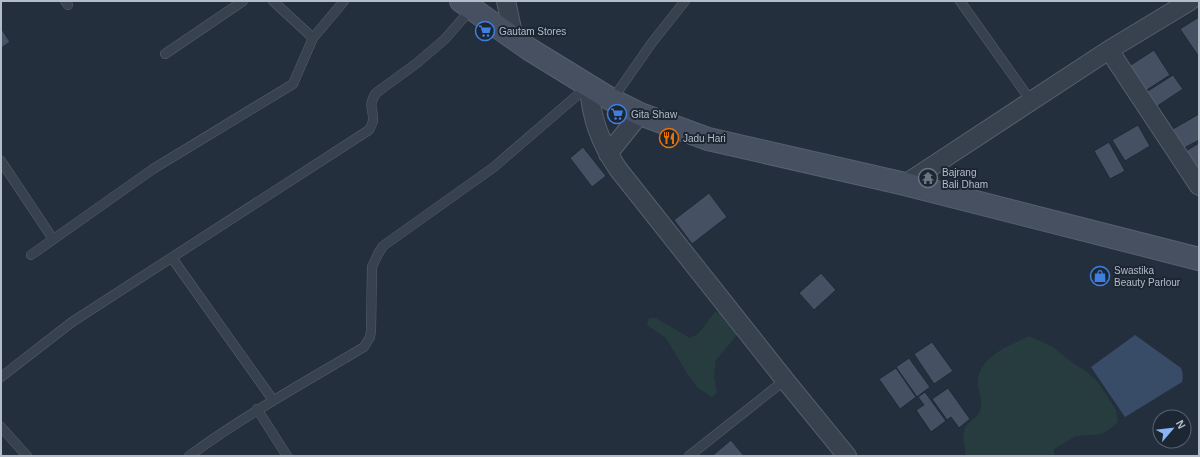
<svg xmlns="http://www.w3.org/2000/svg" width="1200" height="457" font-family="Helvetica,sans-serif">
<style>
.green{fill:#263c3f}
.water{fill:#394c67}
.building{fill:#455162;stroke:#1f2835}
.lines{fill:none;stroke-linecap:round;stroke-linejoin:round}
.service-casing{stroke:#565f6c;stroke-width:10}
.minor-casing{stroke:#565f6c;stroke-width:20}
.secondary-casing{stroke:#565f6c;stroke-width:24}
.service{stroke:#38414e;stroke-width:9}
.minor{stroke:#38414e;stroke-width:18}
.secondary{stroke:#465061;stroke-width:22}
.labels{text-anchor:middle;stroke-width:4;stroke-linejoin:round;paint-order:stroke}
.poi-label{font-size:10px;fill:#b4bcc9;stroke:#1d2633;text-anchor:start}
</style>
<rect width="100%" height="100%" fill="#242f3e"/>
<path class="green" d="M 715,312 L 725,314 L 737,335 L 716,360 L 714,376 L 717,393 L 712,397 L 698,388 L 688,375 L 666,338 L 647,325 L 649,318 L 656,318 L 690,338 L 698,334 Z
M 1029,336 L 1053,347 L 1074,364 L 1086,371 L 1098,382 L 1116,410 L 1118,422 L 1110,429 L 1102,434 L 1076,436 L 1054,449 L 1054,456 L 966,456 C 965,447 961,435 966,426 C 971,420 980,416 981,407 C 983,400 978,391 978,383 C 978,356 1009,346 1029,336 Z"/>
<path class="water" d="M 1135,335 L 1181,368 C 1183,373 1183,376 1182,382 L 1125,417 L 1091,367 Z"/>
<path class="building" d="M 1199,17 L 1199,57 L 1180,29 Z
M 1,28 L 10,42 L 1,48 Z
M 1154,50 L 1170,75 L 1139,95 L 1123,70 Z
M 1173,75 L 1183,89 L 1150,111 L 1140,96 Z
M 1199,114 L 1199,140 L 1177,152 L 1166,133 Z
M 1138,125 L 1150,146 L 1125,161 L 1112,140 Z
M 1109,142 L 1125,171 L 1110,179 L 1094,151 Z
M 1199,143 L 1199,166 L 1191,170 L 1181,154 Z
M 583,147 L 606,176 L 592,187 L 570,158 Z
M 709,193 L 727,217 L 692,244 L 674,220 Z
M 821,273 L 836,290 L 814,310 L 799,293 Z
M 932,342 L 953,371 L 934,384 L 914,354 Z
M 909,358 L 930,387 L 917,397 L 896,367 Z
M 896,368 L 916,397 L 900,409 L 879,379 Z
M 948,388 L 970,419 L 959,428 L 951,417 L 947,420 L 932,399 Z
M 925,392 L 946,421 L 931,432 L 916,410 L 924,405 L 918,397 Z
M 731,440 L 744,456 L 712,456 Z"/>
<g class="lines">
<g class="service-casing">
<path id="service" d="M 65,1 L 68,5
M 273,1 L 313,38
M 960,1 L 1031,101
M 165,54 L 243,1
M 612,100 L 651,44 L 685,1
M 1,161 L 53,239
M 31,255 L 153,169 L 293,84 L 313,38 L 344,1
M 172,258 L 273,400
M 1,377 L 72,322 L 369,130 C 371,127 372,124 373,121 C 374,108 367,107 376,93 L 417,63 L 445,39 L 472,8
M 257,409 L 287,456
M 1,427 L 27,456
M 189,456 C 245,415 305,382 364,347 L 370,337 L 371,331 L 372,267 L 378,254 L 383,246 L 494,167 L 588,86
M 689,456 L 785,380"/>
</g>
<g class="minor-casing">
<path id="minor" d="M 506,1 L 514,38
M 1109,50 L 1199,186
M 589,86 C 591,118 600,142 618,169 L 785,380 L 847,456
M 608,154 L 640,114
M 905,184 L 1109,50 L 1190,1"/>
</g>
<g class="secondary-casing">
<path id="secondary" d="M 461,1 L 529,49 L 612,100 L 640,114 L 708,139 L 905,184 L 1199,259"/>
</g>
<use href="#service" class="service"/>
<use href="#minor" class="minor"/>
<use href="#secondary" class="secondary"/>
</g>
<defs>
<g id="supermarket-ring" transform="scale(1)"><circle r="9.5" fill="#1d2633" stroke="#3f7fe0" stroke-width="1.5"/><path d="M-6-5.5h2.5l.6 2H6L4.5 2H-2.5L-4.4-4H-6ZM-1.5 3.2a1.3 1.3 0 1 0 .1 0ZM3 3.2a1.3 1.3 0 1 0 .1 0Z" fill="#3f7fe0"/></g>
<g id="restaurant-ring" transform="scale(1)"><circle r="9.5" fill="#1d2633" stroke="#e8710a" stroke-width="1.5"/><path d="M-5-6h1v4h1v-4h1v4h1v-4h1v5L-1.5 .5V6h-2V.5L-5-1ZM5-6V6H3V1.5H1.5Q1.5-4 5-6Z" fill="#e8710a"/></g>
<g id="temple-ring" transform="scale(1)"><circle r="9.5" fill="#1d2633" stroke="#6b7280" stroke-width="1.5"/><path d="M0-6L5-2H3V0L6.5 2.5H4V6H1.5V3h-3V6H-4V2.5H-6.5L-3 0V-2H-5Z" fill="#6b7280"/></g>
<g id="shop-ring" transform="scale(1)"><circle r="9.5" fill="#1d2633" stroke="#3f7fe0" stroke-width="1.5"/><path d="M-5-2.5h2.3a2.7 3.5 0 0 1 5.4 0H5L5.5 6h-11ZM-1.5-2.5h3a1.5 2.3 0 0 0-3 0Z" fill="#3f7fe0"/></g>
</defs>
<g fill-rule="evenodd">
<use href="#supermarket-ring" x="485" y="31"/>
<use href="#supermarket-ring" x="617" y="114"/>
<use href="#restaurant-ring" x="669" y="138"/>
<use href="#temple-ring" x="928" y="178"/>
<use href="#shop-ring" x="1100" y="276"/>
</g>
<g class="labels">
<g class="poi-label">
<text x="499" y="35">Gautam Stores</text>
<text x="631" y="118">Gita Shaw</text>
<text x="683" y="142">Jadu Hari</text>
<text x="942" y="176">Bajrang<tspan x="942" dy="12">Bali Dham</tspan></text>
<text x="1114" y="274">Swastika<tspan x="1114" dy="12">Beauty Parlour</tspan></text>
</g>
</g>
<rect width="1200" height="457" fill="none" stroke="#b4bcc9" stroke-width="4"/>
<g transform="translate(1172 429) rotate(62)"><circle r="19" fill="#1d2633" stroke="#59626f"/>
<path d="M0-3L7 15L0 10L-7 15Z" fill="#8ab4f8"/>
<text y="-6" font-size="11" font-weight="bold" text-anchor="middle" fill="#b4bcc9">N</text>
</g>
</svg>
